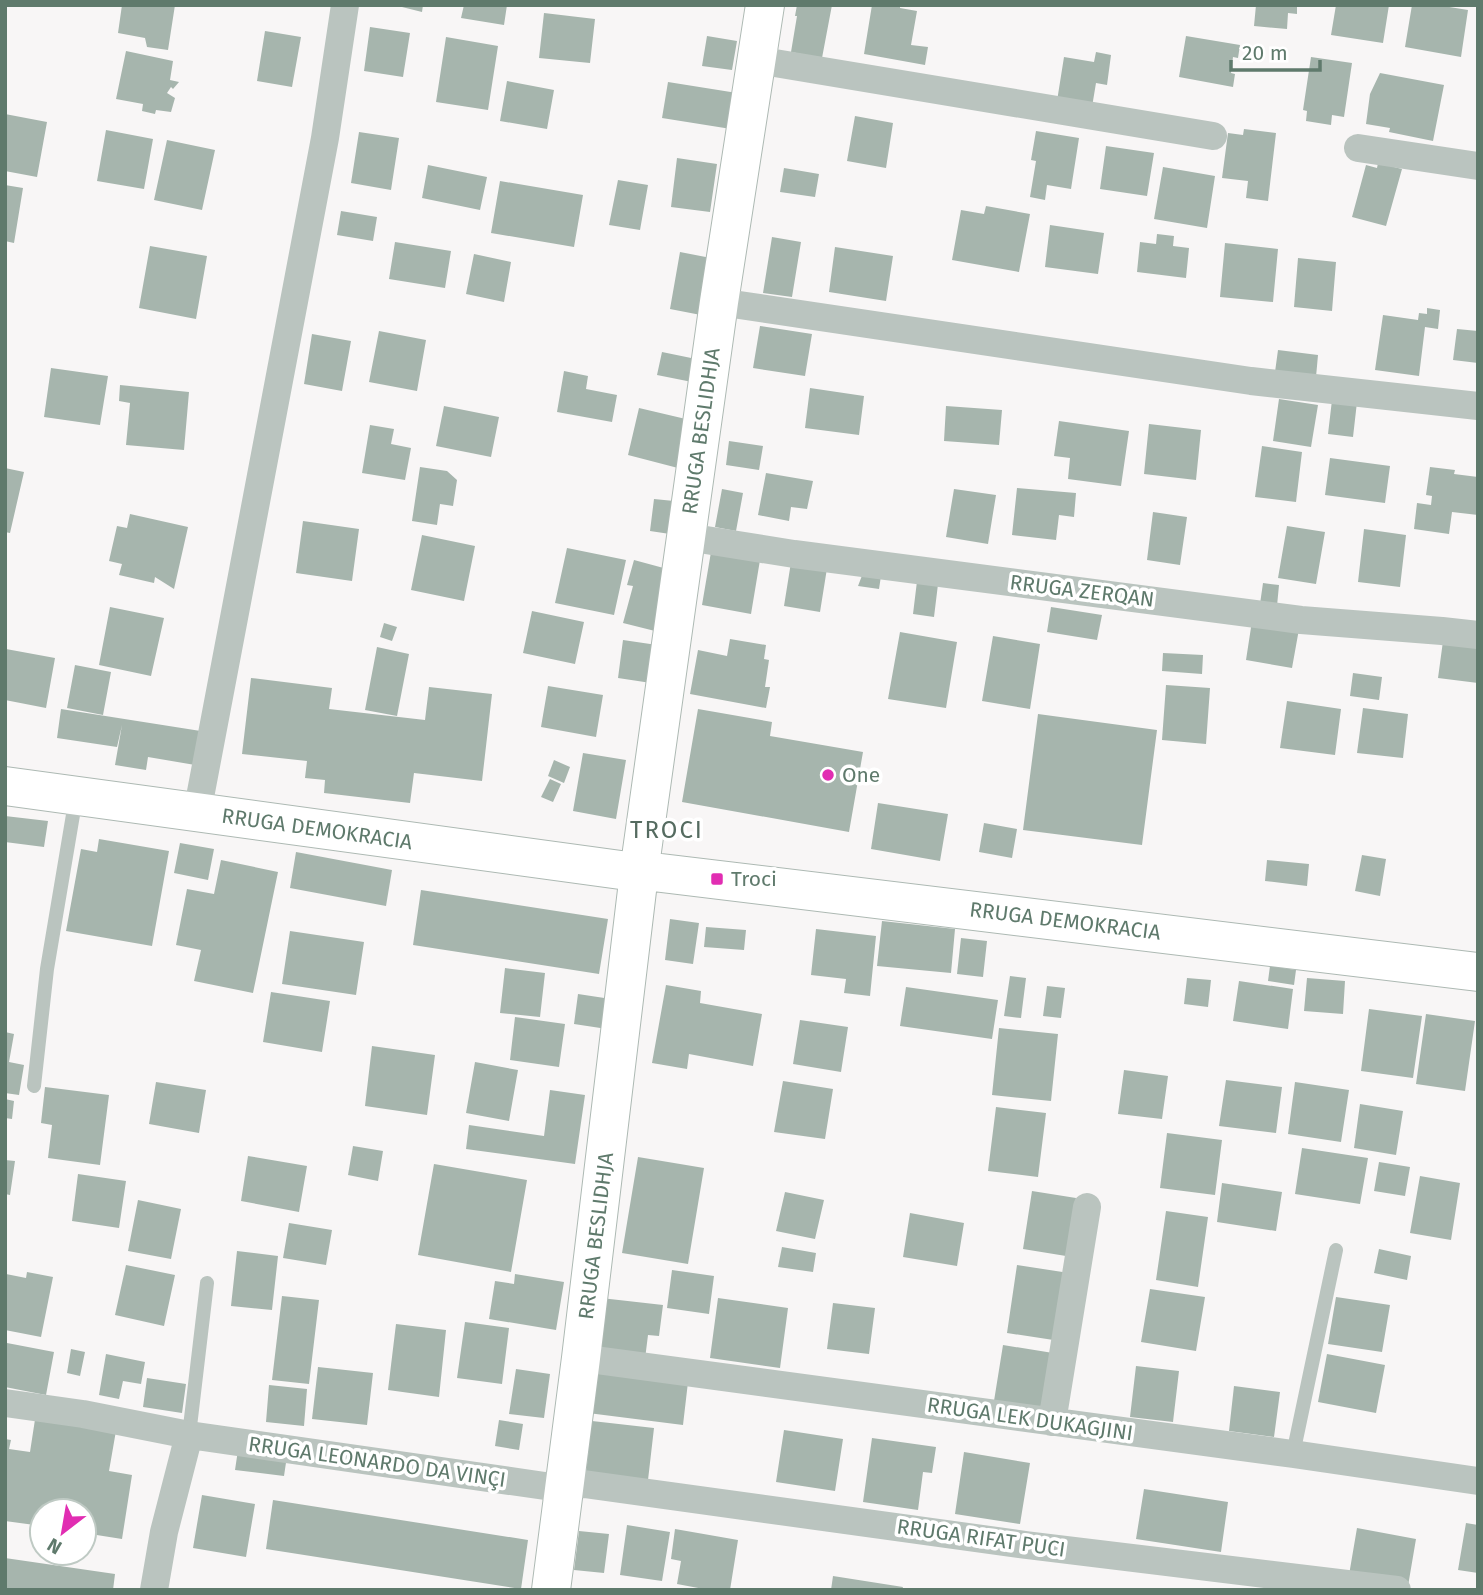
<svg xmlns="http://www.w3.org/2000/svg" width="1483" height="1595" font-family="'Fira Sans',sans-serif">
<style>
.building{fill:#a6b5ad}
.lines{fill:none;stroke-linecap:round;stroke-linejoin:round}
.secondary-casing{stroke:#adb9b3;stroke-width:40}
.lane{stroke:#bac4bf;stroke-width:14}
.street{stroke:#bac4bf;stroke-width:28}
.secondary{stroke:#fff;stroke-width:38}
.poi-dot{fill:#e12db2;stroke:#fff;stroke-width:2.5}
.labels{text-anchor:middle;stroke-width:7;stroke-linejoin:round;paint-order:stroke}
.street-label{font-size:21px;fill:#5f7a6c;stroke:#fff}
.poi-label{font-size:21px;fill:#5f7a6c;stroke:#fff;text-anchor:start}
.quarter-label{font-size:24px;letter-spacing:2px;fill:#556b60;stroke:#fff}
</style>
<rect width="100%" height="100%" fill="#f8f6f6"/>
<path class="building" d="M 122,5 L 175,5 L 168,50 L 147,47 L 145,38 L 118,33 Z
M 394,5 L 423,5 L 422,12 Z
M 464,5 L 507,5 L 504,25 L 461,18 Z
M 797,5 L 832,5 L 822,58 L 791,52 L 797,16 L 795,16 Z
M 872,5 L 900,5 L 900,8 L 917,11 L 911,45 L 928,47 L 925,65 L 864,54 Z
M 1256,5 L 1297,5 L 1297,14 L 1288,13 L 1287,29 L 1254,26 Z
M 1336,5 L 1389,5 L 1383,43 L 1331,35 Z
M 1412,5 L 1437,5 L 1468,10 L 1461,57 L 1405,47 Z
M 544,13 L 595,19 L 590,63 L 539,58 Z
M 370,27 L 410,33 L 403,77 L 364,71 Z
M 265,31 L 301,37 L 292,87 L 257,81 Z
M 707,36 L 737,41 L 732,70 L 702,66 Z
M 1186,36 L 1240,45 L 1238,58 L 1233,57 L 1231,73 L 1235,74 L 1233,87 L 1179,77 Z
M 446,37 L 498,46 L 488,110 L 436,102 Z
M 126,51 L 173,61 L 170,80 L 179,82 L 173,89 L 171,87 L 167,93 L 175,98 L 171,112 L 156,110 L 155,114 L 142,111 L 143,104 L 116,99 Z
M 1096,52 L 1111,55 L 1107,85 L 1096,83 L 1092,107 L 1057,101 L 1064,57 L 1094,62 Z
M 1311,57 L 1352,63 L 1344,117 L 1332,115 L 1331,125 L 1306,121 L 1307,111 L 1303,110 Z
M 1380,73 L 1444,85 L 1433,141 L 1389,132 L 1390,128 L 1366,124 L 1370,94 Z
M 507,81 L 554,90 L 547,129 L 500,121 Z
M 668,82 L 737,93 L 731,129 L 662,118 Z
M 5,114 L 47,122 L 37,177 L 5,171 Z
M 855,116 L 893,123 L 886,168 L 847,161 Z
M 1244,129 L 1276,133 L 1268,201 L 1246,198 L 1248,181 L 1222,178 L 1228,133 L 1243,135 Z
M 106,130 L 153,139 L 144,189 L 97,181 Z
M 1036,131 L 1079,138 L 1071,189 L 1047,185 L 1045,200 L 1030,197 L 1036,161 L 1031,160 Z
M 359,132 L 399,138 L 391,190 L 351,183 Z
M 167,140 L 215,150 L 202,210 L 154,200 Z
M 1106,146 L 1154,153 L 1147,196 L 1100,189 Z
M 677,158 L 717,164 L 710,212 L 671,207 Z
M 1378,163 L 1402,169 L 1386,226 L 1352,217 L 1366,165 L 1377,168 Z
M 428,165 L 487,177 L 480,210 L 422,198 Z
M 1163,167 L 1215,176 L 1207,228 L 1154,219 Z
M 784,168 L 819,174 L 815,197 L 780,192 Z
M 618,180 L 648,185 L 640,230 L 609,225 Z
M 500,181 L 583,195 L 574,247 L 491,233 Z
M 5,185 L 23,188 L 14,243 L 5,241 Z
M 986,206 L 1030,214 L 1019,272 L 952,260 L 961,210 L 984,214 Z
M 341,211 L 377,217 L 373,241 L 337,235 Z
M 1050,225 L 1104,233 L 1098,274 L 1045,267 Z
M 1157,234 L 1174,236 L 1173,246 L 1189,248 L 1186,278 L 1137,272 L 1140,242 L 1156,244 Z
M 772,237 L 801,242 L 792,297 L 763,293 Z
M 395,242 L 451,251 L 445,288 L 389,279 Z
M 1225,243 L 1278,249 L 1273,302 L 1220,297 Z
M 150,246 L 207,256 L 196,319 L 139,308 Z
M 835,247 L 893,256 L 886,301 L 829,292 Z
M 680,252 L 716,259 L 706,316 L 670,309 Z
M 474,254 L 511,262 L 504,302 L 466,294 Z
M 1298,258 L 1336,262 L 1332,311 L 1294,307 Z
M 1427,308 L 1440,310 L 1438,329 L 1425,327 L 1419,376 L 1375,370 L 1383,315 L 1418,320 L 1419,313 L 1427,314 Z
M 760,326 L 812,334 L 805,376 L 753,368 Z
M 1457,329 L 1478,331 L 1478,363 L 1453,360 Z
M 379,331 L 426,340 L 417,391 L 369,382 Z
M 312,334 L 351,341 L 342,391 L 304,384 Z
M 1278,350 L 1318,355 L 1316,377 L 1275,372 Z
M 662,352 L 696,359 L 692,382 L 657,375 Z
M 51,368 L 108,376 L 100,425 L 44,417 Z
M 564,371 L 588,376 L 586,389 L 617,395 L 612,422 L 557,412 Z
M 120,385 L 189,392 L 184,450 L 126,445 L 130,403 L 119,401 Z
M 810,388 L 864,396 L 859,435 L 805,428 Z
M 1279,399 L 1318,405 L 1311,447 L 1273,441 Z
M 1332,400 L 1357,402 L 1353,437 L 1328,434 Z
M 444,406 L 499,417 L 491,457 L 436,446 Z
M 946,406 L 1002,410 L 999,445 L 944,441 Z
M 639,408 L 690,420 L 678,468 L 628,455 Z
M 1059,421 L 1129,431 L 1121,486 L 1068,479 L 1070,458 L 1054,456 Z
M 1149,424 L 1201,430 L 1196,480 L 1144,474 Z
M 370,425 L 394,429 L 391,444 L 411,448 L 405,480 L 362,473 Z
M 729,441 L 763,446 L 759,470 L 726,465 Z
M 1262,446 L 1302,452 L 1296,502 L 1255,497 Z
M 1330,458 L 1390,466 L 1385,503 L 1325,495 Z
M 420,467 L 447,471 L 457,480 L 453,506 L 440,504 L 437,525 L 412,521 Z
M 1430,467 L 1455,470 L 1454,474 L 1478,477 L 1478,515 L 1452,512 L 1449,534 L 1414,529 L 1417,503 L 1431,505 L 1432,496 L 1426,495 Z
M 5,468 L 24,472 L 10,533 L 5,532 Z
M 766,473 L 813,481 L 807,509 L 791,507 L 789,521 L 758,515 Z
M 1017,488 L 1076,493 L 1074,517 L 1059,515 L 1056,540 L 1012,535 Z
M 722,489 L 743,493 L 736,531 L 715,527 Z
M 954,489 L 996,495 L 988,544 L 946,537 Z
M 654,499 L 674,501 L 670,534 L 650,531 Z
M 1153,512 L 1187,517 L 1180,565 L 1147,560 Z
M 130,514 L 188,527 L 174,589 L 155,577 L 154,583 L 119,575 L 122,564 L 109,561 L 117,526 L 127,528 Z
M 303,521 L 359,529 L 352,581 L 296,573 Z
M 1287,526 L 1325,532 L 1316,584 L 1278,578 Z
M 1364,529 L 1406,535 L 1400,587 L 1358,582 Z
M 422,535 L 475,546 L 464,601 L 411,590 Z
M 567,548 L 626,560 L 614,615 L 555,603 Z
M 711,552 L 760,560 L 751,614 L 702,605 Z
M 792,556 L 828,562 L 820,612 L 784,606 Z
M 634,560 L 671,570 L 655,631 L 623,623 L 633,586 L 627,585 Z
M 863,573 L 881,576 L 879,589 L 858,586 Z
M 918,573 L 939,576 L 934,617 L 913,614 Z
M 1263,583 L 1279,585 L 1277,606 L 1260,604 Z
M 110,607 L 164,618 L 151,676 L 99,665 Z
M 1051,607 L 1102,615 L 1097,640 L 1047,632 Z
M 532,611 L 584,622 L 575,664 L 523,653 Z
M 1252,621 L 1299,629 L 1292,668 L 1246,660 Z
M 384,623 L 397,627 L 392,641 L 380,637 Z
M 900,632 L 957,642 L 946,708 L 888,699 Z
M 993,636 L 1040,644 L 1030,709 L 982,701 Z
M 730,639 L 766,645 L 764,659 L 769,660 L 765,687 L 770,687 L 766,708 L 690,694 L 698,650 L 727,656 Z
M 623,640 L 657,645 L 651,683 L 618,678 Z
M 1443,641 L 1478,646 L 1478,683 L 1438,678 Z
M 377,647 L 409,654 L 397,716 L 365,710 Z
M 6,649 L 55,658 L 46,708 L 5,700 Z
M 1163,653 L 1203,655 L 1202,674 L 1162,671 Z
M 75,665 L 111,672 L 103,715 L 67,708 Z
M 1353,673 L 1382,677 L 1379,700 L 1350,696 Z
M 251,678 L 332,688 L 329,709 L 425,720 L 429,687 L 492,694 L 482,781 L 414,773 L 410,803 L 324,793 L 325,780 L 305,778 L 307,761 L 242,754 Z
M 1166,685 L 1210,688 L 1206,744 L 1162,740 Z
M 548,686 L 603,695 L 596,737 L 541,727 Z
M 1287,701 L 1341,709 L 1335,755 L 1280,748 Z
M 1363,708 L 1408,714 L 1403,758 L 1357,753 Z
M 61,709 L 207,732 L 201,766 L 148,757 L 146,770 L 115,765 L 122,725 L 117,747 L 57,738 Z
M 698,709 L 772,722 L 770,736 L 863,752 L 849,832 L 682,802 Z
M 1038,714 L 1157,730 L 1142,845 L 1023,830 Z
M 583,753 L 626,760 L 616,819 L 573,811 Z
M 554,760 L 570,767 L 564,783 L 548,776 Z
M 550,779 L 561,784 L 553,802 L 541,797 Z
M 878,803 L 948,814 L 940,861 L 871,849 Z
M 5,816 L 48,821 L 44,847 L 5,842 Z
M 984,823 L 1017,829 L 1012,858 L 979,852 Z
M 99,839 L 169,851 L 152,946 L 66,931 L 81,849 L 97,852 Z
M 180,843 L 214,849 L 208,880 L 174,873 Z
M 296,852 L 392,870 L 386,906 L 290,888 Z
M 1362,855 L 1386,859 L 1380,896 L 1355,891 Z
M 221,860 L 278,872 L 253,993 L 194,981 L 201,950 L 176,945 L 187,889 L 214,894 Z
M 1267,860 L 1309,864 L 1307,886 L 1265,881 Z
M 421,890 L 608,919 L 599,974 L 413,945 Z
M 670,919 L 699,923 L 693,964 L 665,960 Z
M 882,921 L 955,929 L 951,973 L 877,966 Z
M 706,927 L 746,930 L 744,950 L 704,947 Z
M 816,929 L 876,936 L 870,996 L 844,993 L 846,979 L 811,975 Z
M 290,931 L 364,942 L 356,995 L 282,984 Z
M 961,938 L 987,941 L 983,977 L 957,974 Z
M 1270,966 L 1296,970 L 1294,985 L 1268,981 Z
M 505,968 L 545,973 L 540,1017 L 500,1013 Z
M 1010,976 L 1026,978 L 1021,1018 L 1004,1016 Z
M 1187,978 L 1211,980 L 1208,1007 L 1184,1004 Z
M 1307,978 L 1345,981 L 1343,1014 L 1304,1011 Z
M 1239,981 L 1293,989 L 1288,1029 L 1233,1021 Z
M 666,985 L 701,991 L 700,1003 L 762,1014 L 753,1066 L 689,1054 L 687,1069 L 652,1063 Z
M 1047,986 L 1065,988 L 1061,1018 L 1043,1016 Z
M 906,987 L 998,1000 L 992,1039 L 900,1026 Z
M 271,992 L 330,1001 L 322,1052 L 263,1042 Z
M 578,994 L 611,999 L 607,1029 L 574,1024 Z
M 1369,1009 L 1422,1016 L 1413,1078 L 1361,1071 Z
M 1426,1014 L 1475,1021 L 1465,1091 L 1416,1084 Z
M 515,1017 L 565,1024 L 559,1067 L 510,1060 Z
M 800,1020 L 848,1027 L 841,1072 L 793,1064 Z
M 999,1028 L 1058,1034 L 1051,1101 L 992,1095 Z
M 5,1032 L 14,1034 L 9,1062 L 24,1065 L 19,1095 L 5,1093 Z
M 372,1046 L 435,1055 L 427,1115 L 365,1106 Z
M 475,1062 L 518,1070 L 509,1121 L 466,1113 Z
M 1124,1070 L 1168,1076 L 1162,1119 L 1118,1114 Z
M 1226,1080 L 1282,1087 L 1276,1133 L 1219,1126 Z
M 783,1081 L 833,1089 L 825,1139 L 774,1132 Z
M 156,1082 L 206,1090 L 199,1133 L 149,1124 Z
M 1295,1082 L 1349,1090 L 1341,1142 L 1288,1134 Z
M 45,1087 L 109,1095 L 100,1165 L 48,1158 L 52,1125 L 41,1123 Z
M 550,1090 L 585,1095 L 575,1164 L 466,1149 L 469,1125 L 544,1136 Z
M 5,1099 L 14,1101 L 12,1119 L 5,1118 Z
M 1360,1104 L 1403,1111 L 1396,1155 L 1354,1148 Z
M 996,1107 L 1046,1113 L 1038,1177 L 988,1171 Z
M 1167,1133 L 1222,1140 L 1215,1195 L 1160,1188 Z
M 353,1146 L 383,1151 L 378,1181 L 348,1175 Z
M 1302,1148 L 1368,1158 L 1360,1204 L 1295,1194 Z
M 248,1156 L 307,1166 L 299,1212 L 241,1201 Z
M 638,1157 L 704,1168 L 688,1264 L 622,1253 Z
M 5,1160 L 15,1161 L 10,1195 L 5,1194 Z
M 1379,1162 L 1410,1167 L 1405,1196 L 1374,1191 Z
M 434,1164 L 527,1180 L 511,1272 L 418,1255 Z
M 78,1174 L 126,1181 L 119,1228 L 72,1221 Z
M 1420,1176 L 1460,1183 L 1451,1240 L 1410,1233 Z
M 1222,1183 L 1282,1192 L 1276,1231 L 1217,1222 Z
M 1032,1191 L 1076,1198 L 1066,1256 L 1023,1249 Z
M 785,1192 L 824,1200 L 815,1239 L 776,1231 Z
M 138,1200 L 181,1209 L 171,1259 L 128,1251 Z
M 1166,1211 L 1208,1217 L 1198,1287 L 1156,1280 Z
M 910,1213 L 964,1223 L 957,1266 L 903,1257 Z
M 289,1223 L 332,1230 L 326,1265 L 283,1258 Z
M 782,1247 L 816,1253 L 813,1272 L 778,1267 Z
M 1379,1249 L 1411,1256 L 1407,1280 L 1374,1273 Z
M 237,1251 L 278,1256 L 272,1310 L 231,1306 Z
M 126,1265 L 175,1275 L 164,1326 L 115,1315 Z
M 1017,1265 L 1069,1273 L 1060,1341 L 1007,1333 Z
M 672,1270 L 714,1276 L 709,1314 L 667,1308 Z
M 27,1272 L 53,1277 L 41,1337 L 5,1330 L 6,1274 L 26,1278 Z
M 515,1274 L 564,1282 L 556,1330 L 489,1319 L 495,1281 L 514,1284 Z
M 1150,1289 L 1205,1297 L 1196,1351 L 1141,1342 Z
M 282,1296 L 319,1300 L 309,1384 L 272,1380 Z
M 1336,1297 L 1390,1305 L 1382,1352 L 1328,1344 Z
M 601,1298 L 663,1305 L 659,1336 L 648,1335 L 645,1359 L 595,1352 Z
M 718,1298 L 788,1308 L 780,1368 L 710,1358 Z
M 833,1303 L 875,1308 L 869,1354 L 827,1349 Z
M 465,1322 L 509,1328 L 502,1384 L 457,1378 Z
M 396,1324 L 446,1330 L 439,1397 L 388,1390 Z
M 7,1343 L 54,1352 L 46,1395 L 5,1387 L 5,1353 Z
M 1003,1345 L 1053,1353 L 1045,1409 L 994,1401 Z
M 71,1349 L 85,1352 L 80,1376 L 67,1373 Z
M 106,1354 L 145,1362 L 141,1384 L 123,1381 L 119,1399 L 99,1395 Z
M 1327,1354 L 1385,1365 L 1376,1413 L 1318,1402 Z
M 1136,1366 L 1179,1371 L 1173,1422 L 1130,1417 Z
M 318,1367 L 373,1373 L 367,1425 L 312,1419 Z
M 516,1369 L 550,1374 L 544,1418 L 509,1414 Z
M 593,1371 L 688,1382 L 683,1425 L 588,1413 Z
M 147,1378 L 186,1384 L 182,1413 L 143,1407 Z
M 269,1385 L 307,1389 L 304,1426 L 266,1422 Z
M 1234,1386 L 1280,1392 L 1274,1437 L 1229,1431 Z
M 36,1413 L 117,1425 L 109,1471 L 132,1475 L 122,1539 L 84,1533 L 84,1511 L 42,1511 L 42,1526 L 5,1521 L 5,1439 L 11,1440 L 9,1449 L 30,1452 Z
M 499,1420 L 523,1424 L 519,1450 L 495,1446 Z
M 592,1421 L 654,1428 L 648,1480 L 586,1473 Z
M 784,1430 L 843,1439 L 835,1491 L 776,1482 Z
M 872,1438 L 936,1447 L 932,1473 L 923,1472 L 918,1510 L 863,1502 Z
M 238,1450 L 287,1456 L 284,1476 L 235,1470 Z
M 964,1452 L 1030,1463 L 1020,1524 L 955,1514 Z
M 1144,1489 L 1228,1502 L 1221,1552 L 1136,1539 Z
M 202,1495 L 255,1504 L 246,1557 L 193,1548 Z
M 273,1500 L 528,1540 L 521,1589 L 266,1549 Z
M 1466,1523 L 1478,1525 L 1478,1573 L 1458,1570 Z
M 627,1525 L 670,1532 L 662,1581 L 620,1575 Z
M 1357,1528 L 1416,1539 L 1408,1586 L 1349,1575 Z
M 675,1529 L 738,1540 L 730,1590 L 709,1590 L 677,1584 L 681,1561 L 671,1559 Z
M 579,1531 L 609,1534 L 604,1573 L 574,1570 Z
M 5,1558 L 115,1574 L 113,1590 L 5,1590 Z
M 833,1576 L 903,1587 L 902,1590 L 831,1590 Z"/>
<g class="lines">
<g class="secondary-casing">
<path id="secondary" d="M 5,786 L 628,871
M 641,858 L 719,302 L 765,5
M 653,872 L 1478,972
M 551,1590 L 581,1358 L 638,882"/>
</g>
<path class="lane" d="M 34,1086 L 47,969 L 76,797
M 189,1435 L 207,1283
M 1293,1454 L 1336,1250"/>
<path class="street" d="M 757,60 L 1213,136
M 1358,148 L 1478,166
M 719,302 L 1251,381 L 1478,406
M 687,537 L 794,554 L 1301,620 L 1442,631 L 1478,635
M 197,813 L 325,138 L 345,5
M 581,1358 L 1293,1454 L 1478,1481
M 5,1403 L 83,1414 L 189,1435 L 545,1486 L 584,1484 L 1026,1545 L 1397,1590
M 1052,1422 L 1087,1207
M 154,1590 L 164,1532 L 189,1435"/>
<use href="#secondary" class="secondary"/>
</g>
<g class="poi-dot">
<circle cx="828" cy="775" r="7"/>
<rect x="710" y="872" width="14" height="14" rx="3.5"/>
</g>
<g class="labels">
<g class="street-label">
<text transform="translate(701 431) rotate(-82)" y="7">RRUGA BESLIDHJA</text>
<text transform="translate(1082 591) rotate(7)" y="7">RRUGA ZERQAN</text>
<text transform="translate(317 829) rotate(8)" y="7">RRUGA DEMOKRACIA</text>
<text transform="translate(1065 921) rotate(7)" y="7">RRUGA DEMOKRACIA</text>
<text transform="translate(596 1236) rotate(-83)" y="7">RRUGA BESLIDHJA</text>
<text transform="translate(1030 1419) rotate(8)" y="7">RRUGA LEK DUKAGJINI</text>
<text transform="translate(377 1462) rotate(8)" y="7">RRUGA LEONARDO DA VINÇI</text>
<text transform="translate(981 1538) rotate(8)" y="7">RRUGA RIFAT PUCI</text>
</g>
<g class="poi-label">
<text x="842" y="782">One</text>
<text x="731" y="886">Troci</text>
</g>
<g class="quarter-label">
<text x="667" y="838">TROCI</text>
</g>
</g>
<rect width="1483" height="1595" fill="none" stroke="#5f7a6c" stroke-width="14"/>
<g transform="translate(63 1532) rotate(211)"><circle r="33" fill="#ffffff" stroke="#bfcac4" stroke-width="2"/>
<path d="M0-5L12 26L0 18L-12 26Z" fill="#e12db2"/>
<text y="-10" font-size="19" font-weight="bold" text-anchor="middle" fill="#5f7a6c">N</text>
</g>
<path d="M1231 60v10h89v-10" fill="none" stroke="#5f7a6c" stroke-width="3.5"/>
<text x="1242" y="60" font-size="21" fill="#5f7a6c" stroke="#ffffff" stroke-width="5" paint-order="stroke">20 m</text>
</svg>
